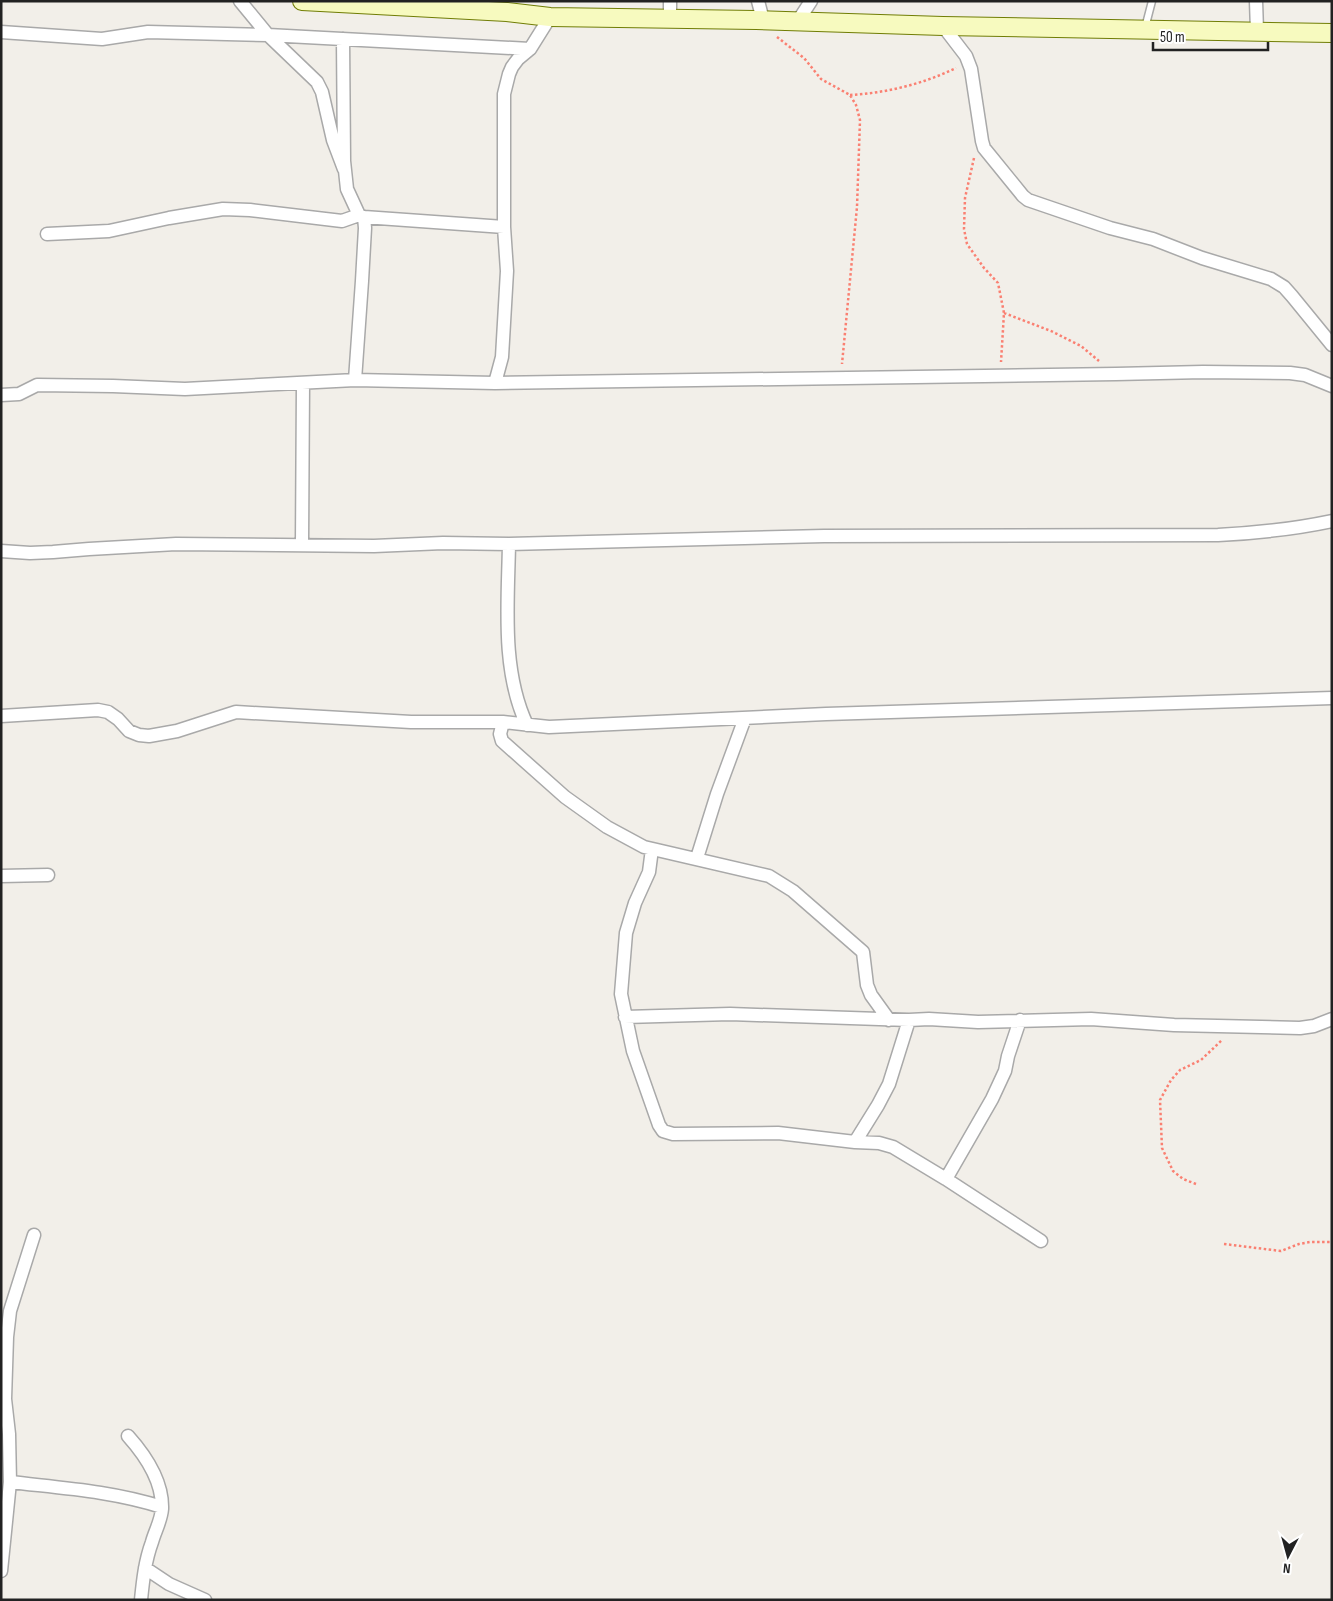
<svg xmlns="http://www.w3.org/2000/svg" width="1333" height="1601" font-family="'Sofia Sans Condensed',sans-serif">
<style>
.lines{fill:none;stroke-linecap:round;stroke-linejoin:round}
.service-casing{stroke:#a9a9a9;stroke-width:9}
.minor-casing{stroke:#a9a9a9;stroke-width:15}
.secondary-casing{stroke:#707d05;stroke-width:20}
.path{stroke:#fa8072;stroke-width:2.5;stroke-dasharray:2.5 2.5;stroke-linecap:butt}
.service{stroke:#fff;stroke-width:6}
.minor{stroke:#fff;stroke-width:12}
.secondary{stroke:#f7fabf;stroke-width:18}
</style>
<rect width="100%" height="100%" fill="#f2efe9"/>
<g class="lines">
<g class="service-casing">
<path id="service" d="M 1145,28 L 1152,1"/>
</g>
<g class="minor-casing">
<path id="minor" d="M 240,1 L 268,35 L 530,49
M 670,1 L 670,18
M 758,1 L 763,20
M 1256,1 L 1257,31
M 798,21 L 811,1
M 943,26 L 966,56 L 971,69 L 982,141 L 984,148 L 1023,196 L 1028,200 L 1110,228 L 1153,239 L 1202,258 L 1271,279 L 1284,287 L 1292,296 L 1332,345
M 1,32 L 102,39 L 148,32 L 268,35 L 317,82 L 322,92 L 333,140 L 344,169
M 343,39 L 344,161 L 347,189 L 359,215 L 364,217 L 504,227
M 47,234 L 109,231 L 169,218 L 223,209 L 250,210 L 342,221 L 359,215
M 355,380 L 362,281 L 365,228 L 364,217
M 495,383 L 502,357 L 507,271 L 504,227 L 504,94 L 509,74 L 512,67 L 518,59 L 530,49 L 550,17
M 1,395 L 19,394 L 37,385 L 113,386 L 185,389 L 355,380 L 495,383 L 1116,374 L 1203,372 L 1290,373 L 1305,375 L 1332,386
M 302,544 L 303,383
M 509,544 C 508,603 501,670 527,725
M 1,551 L 30,553 L 53,552 L 89,549 L 176,544 L 374,546 L 443,543 L 509,544 L 824,536 L 1218,535 C 1257,533 1294,529 1332,521
M 1,716 L 98,710 L 108,712 L 118,719 L 129,731 L 139,735 L 149,736 L 177,731 L 236,712 L 411,722 L 503,722 L 549,727 L 826,714 L 1332,698
M 503,722 L 500,734 L 502,741 L 565,797 L 607,827 L 644,847 L 769,876 L 793,891 L 863,952 L 867,985 L 871,995 L 889,1020
M 652,849 L 649,872 L 635,903 L 626,933 L 621,994 L 633,1051 L 659,1125 L 663,1131 L 673,1134 L 778,1133 L 855,1142 L 879,1143 L 893,1147 L 946,1179 L 1041,1241
M 697,858 L 717,794 L 745,718
M 1,876 L 48,875
M 625,1017 L 730,1014 L 909,1020 L 929,1019 L 978,1022 L 1091,1019 L 1174,1025 L 1300,1028 L 1314,1026 L 1332,1019
M 855,1142 L 878,1105 L 889,1084 L 909,1020
M 946,1179 L 992,1099 L 1005,1071 L 1008,1056 L 1020,1020
M 128,1436 C 145,1455 163,1481 162,1509 C 161,1521 155,1531 152,1542 C 145,1561 143,1580 141,1600
M 10,1482 C 61,1488 112,1491 162,1507
M 145,1568 L 169,1584 L 205,1600
M 1,1571 L 10,1482 L 9,1434 L 5,1399 L 7,1337 L 10,1311 L 34,1235"/>
</g>
<g class="secondary-casing">
<path id="secondary" d="M 302,1 L 507,12 L 550,17 L 756,20 L 943,26 L 1332,33"/>
</g>
<path class="path" d="M 777,37 L 804,58 L 821,79 L 850,95 L 856,105 L 860,120 L 857,207 L 842,364
M 850,95 C 886,93 923,84 956,68
M 974,158 L 965,198 L 964,229 L 967,244 L 984,268 L 998,283 L 1004,313 L 1001,362
M 1004,313 L 1051,331 L 1081,346 L 1099,361
M 1196,1184 L 1183,1179 L 1173,1171 L 1162,1148 L 1160,1100 L 1171,1080 L 1180,1070 L 1201,1060 L 1222,1040
M 1224,1244 L 1281,1251 L 1299,1244 L 1310,1242 L 1332,1242"/>
<use href="#service" class="service"/>
<use href="#minor" class="minor"/>
<use href="#secondary" class="secondary"/>
</g>
<rect width="1333" height="1601" fill="none" stroke="#222222" stroke-width="5"/>
<g transform="translate(1288 1556) rotate(186)" stroke="#ffffff" stroke-width="4" paint-order="stroke">
<path d="M0-4L9 19L0 12L-9 19Z" fill="#222222"/>
<text y="-8" font-size="14" font-weight="bold" text-anchor="middle" fill="#222222">N</text>
</g>
<path d="M1153 42v8h115v-8" fill="none" stroke="#222222" stroke-width="2.5"/>
<text x="1160" y="42" font-size="15" fill="#222222" stroke="#ffffff" stroke-width="4" paint-order="stroke">50 m</text>
</svg>
